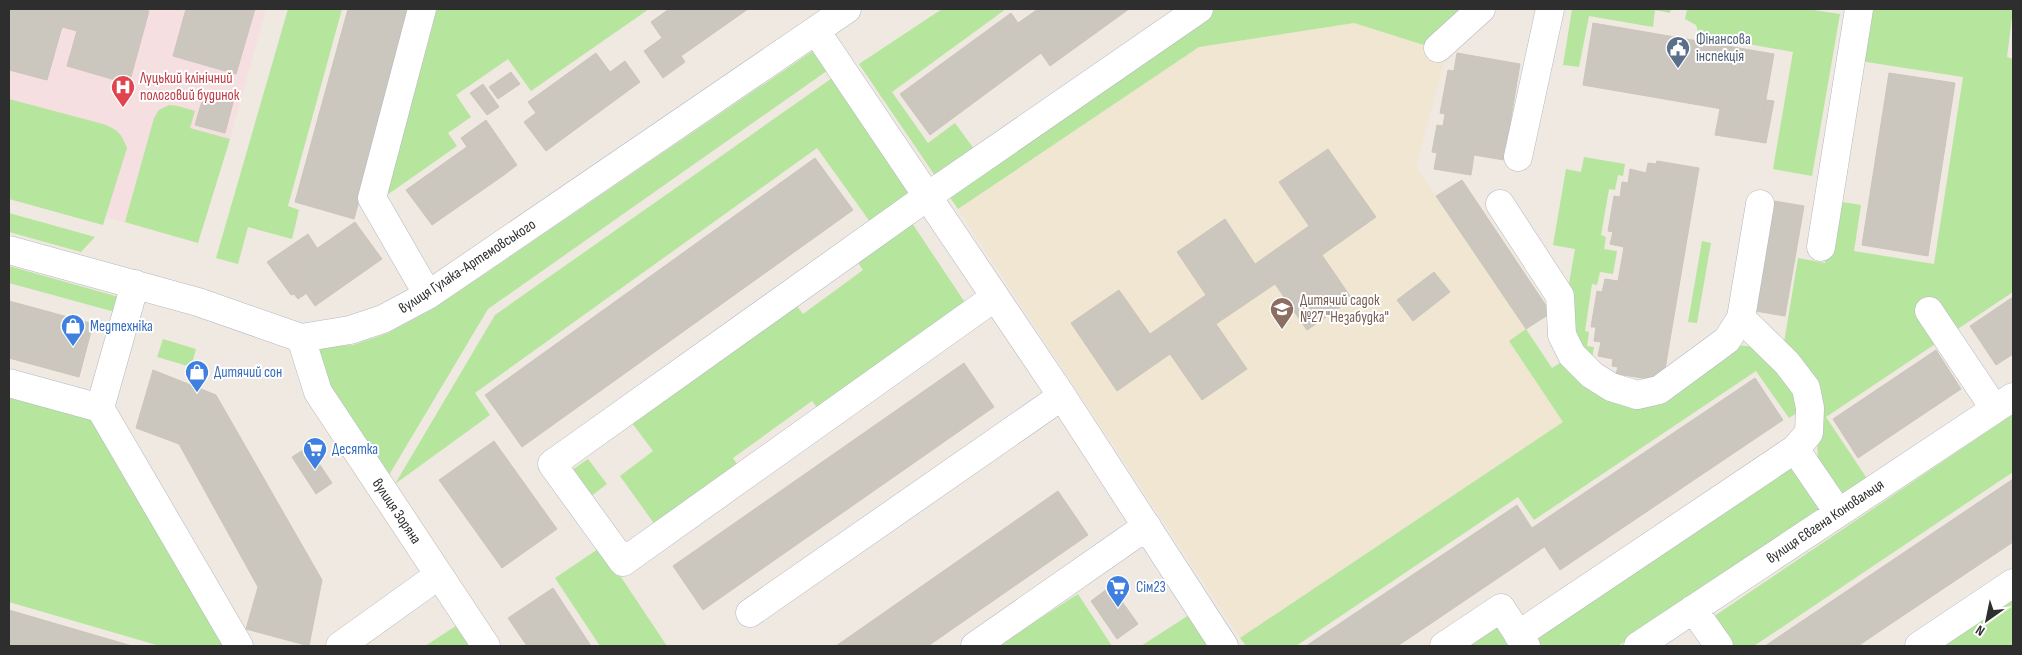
<svg xmlns="http://www.w3.org/2000/svg" width="2022" height="655" font-family="'Sofia Sans Condensed',sans-serif">
<style>
.education{fill:#f0e6d1}
.medical{fill:#f5dfe0}
.green{fill:#b6e59e}
.building{fill:#cbc7bf;stroke:#cbc5ba}
.lines{fill:none;stroke-linecap:round;stroke-linejoin:round}
.minor-casing{stroke:#b4b7c1;stroke-width:29}
.minor{stroke:#fff;stroke-width:28}
.labels{text-anchor:middle;stroke-width:4;stroke-linejoin:round;paint-order:stroke}
.service-label{font-size:15px;fill:#4e5e75;stroke:#fff;text-anchor:start}
.health-label{font-size:15px;fill:#be3a42;stroke:#fff;text-anchor:start}
.street-label{font-size:15px;fill:#2e2e2e;stroke:#fff}
.education-label{font-size:15px;fill:#785e54;stroke:#fff;text-anchor:start}
.shop-label{font-size:15px;fill:#366cbe;stroke:#fff;text-anchor:start}
</style>
<rect width="100%" height="100%" fill="#efe9e1"/>
<path class="education" d="M 1354,23 L 1447,51 L 1416,167 L 1526,329 L 1509,342 L 1563,422 L 1240,638 L 958,209 L 1199,47 Z"/>
<path class="medical" d="M 9,9 L 266,9 L 230,139 L 198,243 L 9,190 Z"/>
<path class="green" d="M 288,9 L 342,9 L 288,206 L 299,210 L 292,239 L 248,227 L 238,264 L 216,258 Z
M 437,9 L 649,9 L 531,91 L 508,59 L 456,95 L 471,117 L 448,133 L 457,146 L 387,195 Z
M 942,9 L 1006,9 L 892,92 L 928,143 L 955,123 L 977,153 L 938,180 L 859,64 Z
M 1215,9 L 1468,9 L 1427,46 L 1354,23 L 1199,47 L 958,209 L 947,193 Z
M 1572,9 L 1671,9 L 1670,13 L 1655,10 L 1653,27 L 1589,16 L 1579,67 L 1563,65 Z
M 1687,9 L 1807,9 L 1840,14 L 1812,176 L 1773,169 L 1793,52 L 1699,35 L 1696,25 L 1685,19 Z
M 1868,9 L 2013,9 L 2007,57 L 2013,59 L 2013,292 L 1826,417 L 1868,480 L 1841,498 L 1818,462 L 1817,435 L 1783,349 L 1798,258 L 1825,263 L 1836,201 L 1861,205 L 1854,251 L 1934,264 L 1963,77 L 1860,61 Z
M 817,48 L 831,68 L 488,309 L 389,475 L 330,386 L 315,346 L 353,345 L 388,333 L 436,307 Z
M 835,76 L 916,195 L 873,226 L 817,148 L 475,393 L 490,415 L 395,484 L 495,315 Z
M 9,99 L 103,124 C 117,129 122,134 127,148 L 103,225 L 9,199 Z
M 169,105 L 178,106 L 195,111 L 190,128 L 230,139 L 198,243 L 125,222 L 154,118 L 159,110 Z
M 1584,157 L 1625,164 L 1623,176 L 1618,175 L 1615,190 L 1609,189 L 1601,235 L 1606,237 L 1604,249 L 1617,251 L 1613,274 L 1600,272 L 1597,285 L 1592,284 L 1585,331 L 1589,332 L 1587,346 L 1594,347 L 1591,364 L 1575,342 L 1567,295 L 1575,249 L 1553,245 L 1566,169 L 1581,172 Z
M 9,213 L 95,237 L 81,252 L 9,232 Z
M 908,217 L 968,307 L 821,413 L 812,401 L 733,458 L 741,470 L 658,529 L 620,476 L 653,451 L 629,419 L 793,301 L 803,314 L 863,270 L 854,257 Z
M 1702,241 L 1711,243 L 1697,323 L 1688,322 Z
M 9,266 L 119,297 L 115,312 L 9,283 Z
M 1526,329 L 1552,368 L 1566,359 L 1637,402 L 1732,345 L 1761,347 L 1782,368 L 1803,409 L 1789,418 L 1756,371 L 1534,520 L 1518,497 L 1296,646 L 1246,646 L 1240,638 L 1563,422 L 1509,341 Z
M 163,339 L 196,349 L 191,367 L 157,357 Z
M 9,394 L 97,418 L 230,646 L 160,646 L 9,602 Z
M 2013,414 L 2013,472 L 1754,646 L 1733,646 L 1713,617 Z
M 1794,457 L 1827,507 L 1618,646 L 1532,646 L 1525,637 Z
M 588,459 L 607,484 L 591,496 L 572,470 Z
M 601,547 L 667,646 L 600,646 L 555,578 Z
M 1078,594 L 1112,646 L 997,646 Z
M 2013,595 L 2013,646 L 1936,646 Z
M 1192,613 L 1213,646 L 1141,646 Z
M 1498,620 L 1516,646 L 1460,646 Z
M 459,624 L 474,646 L 425,646 Z"/>
<path class="building" d="M 9,9 L 77,9 L 83,10 L 83,9 L 140,9 L 149,11 L 129,84 L 67,66 L 77,31 L 62,27 L 47,80 L 9,70 Z
M 186,9 L 255,9 L 236,74 L 173,56 Z
M 348,9 L 411,9 L 354,219 L 295,202 Z
M 669,9 L 748,9 L 681,56 L 685,62 L 663,78 L 644,51 L 662,38 L 651,22 Z
M 1038,9 L 1129,9 L 1050,66 L 1041,53 L 930,135 L 900,94 L 1011,13 L 1018,23 Z
M 1593,23 L 1774,54 L 1763,116 L 1583,85 Z
M 596,53 L 610,72 L 625,61 L 640,82 L 546,151 L 524,122 L 536,113 L 528,102 Z
M 1457,53 L 1520,64 L 1504,160 L 1474,155 L 1471,175 L 1434,169 L 1437,153 L 1432,152 L 1437,125 L 1443,126 L 1445,114 L 1440,113 L 1448,70 L 1454,71 Z
M 511,72 L 520,84 L 498,99 L 489,87 Z
M 1889,73 L 1955,83 L 1928,256 L 1862,245 Z
M 483,84 L 499,107 L 487,115 L 470,93 Z
M 205,91 L 234,99 L 225,133 L 195,125 Z
M 1766,100 L 1774,101 L 1766,143 L 1715,135 L 1720,109 L 1763,116 Z
M 486,120 L 517,165 L 504,175 L 478,139 L 467,147 L 461,138 Z
M 478,139 L 504,175 L 432,225 L 406,190 Z
M 1328,149 L 1376,217 L 1322,255 L 1352,299 L 1307,330 L 1275,284 L 1216,324 L 1247,369 L 1202,400 L 1170,354 L 1117,391 L 1071,323 L 1119,290 L 1150,334 L 1206,295 L 1177,252 L 1225,219 L 1255,264 L 1309,226 L 1279,182 Z
M 815,158 L 853,210 L 522,447 L 485,395 Z
M 1657,161 L 1699,168 L 1663,381 L 1616,374 L 1618,367 L 1612,366 L 1613,359 L 1598,356 L 1601,342 L 1594,341 L 1596,327 L 1591,327 L 1597,291 L 1602,292 L 1605,279 L 1618,281 L 1624,247 L 1610,244 L 1613,232 L 1608,231 L 1614,196 L 1620,197 L 1622,182 L 1628,183 L 1630,169 L 1646,173 L 1648,163 L 1656,164 Z
M 1462,180 L 1551,313 L 1526,329 L 1436,196 Z
M 1774,201 L 1804,206 L 1785,316 L 1755,311 Z
M 355,222 L 382,259 L 315,306 L 289,268 Z
M 308,234 L 317,248 L 289,268 L 307,293 L 298,299 L 294,294 L 291,295 L 267,262 Z
M 1434,272 L 1450,292 L 1413,321 L 1397,300 Z
M 2013,297 L 2013,354 L 1996,365 L 1970,326 Z
M 9,301 L 68,317 L 53,370 L 9,358 Z
M 68,317 L 93,324 L 79,377 L 53,370 Z
M 1936,350 L 1961,389 L 1858,458 L 1833,419 Z
M 964,363 L 994,407 L 703,610 L 673,566 Z
M 153,370 L 216,395 L 322,580 L 309,646 L 246,629 L 258,587 L 179,444 L 136,428 Z
M 1755,378 L 1783,420 L 1560,570 L 1532,528 Z
M 494,441 L 557,529 L 502,568 L 439,480 Z
M 308,447 L 332,483 L 316,494 L 292,457 Z
M 2013,479 L 2013,542 L 1880,631 L 1858,646 L 1765,646 Z
M 1058,491 L 1088,535 L 928,646 L 836,646 Z
M 1517,505 L 1544,547 L 1402,643 L 1396,646 L 1306,646 Z
M 1111,586 L 1138,624 L 1117,639 L 1091,601 Z
M 553,588 L 591,646 L 527,646 L 508,618 Z
M 9,610 L 132,646 L 9,646 Z"/>
<g class="lines">
<g class="minor-casing">
<path id="minor" d="M 422,9 L 372,198 L 428,295
M 816,31 L 1062,396 L 1224,646
M 1438,48 L 1481,9
M 1518,157 L 1550,9
M 1500,204 L 1560,296 L 1562,335 L 1572,355 L 1592,375 L 1611,387 L 1637,395 L 1659,390 L 1727,340 L 1741,318
M 1760,204 L 1741,318 L 1787,363 L 1806,388 L 1810,408 L 1809,433 L 1795,449
M 1821,247 L 1859,9
M 9,250 L 198,302 L 301,338 L 350,330 L 383,319 L 428,295 L 847,9
M 135,284 L 100,408 L 239,646
M 995,297 L 623,562 L 552,464 L 928,196 L 1199,9
M 1929,311 L 1994,408
M 301,338 L 318,392 L 439,575 L 340,646
M 9,383 L 100,408
M 439,575 L 486,646
M 1693,609 L 1719,646
M 750,613 L 1062,396
M 1518,635 L 1795,449 L 1838,512
M 975,646 L 1147,526
M 1444,646 L 1501,608 L 1526,646
M 1638,646 L 2013,397
M 1919,646 L 2013,583"/>
</g>
<use href="#minor" class="minor"/>
</g>
<defs>
<g id="civic-pin" transform="scale(1.25)"><path d="M0 17L-7.5 6A9.5 9.5 0 1 1 7.5 6Z" fill="#5c6f8a" stroke="#fff"/><path d="M-.6-6.5H3V-4.5H.6V-3L4-1V1h2V6H-6V1h2V-1L-.6-3ZM-1.2 2.5V6h2.4V2.5Z" fill="#fff"/></g>
<g id="hospital-pin" transform="scale(1.25)"><path d="M0 17L-7.5 6A9.5 9.5 0 1 1 7.5 6Z" fill="#e0444e" stroke="#fff"/><path d="M-5-5h3v3.5h4V-5h3V5h-3V1.5h-4V5h-3Z" fill="#fff"/></g>
<g id="school-pin" transform="scale(1.25)"><path d="M0 17L-7.5 6A9.5 9.5 0 1 1 7.5 6Z" fill="#8d6e63" stroke="#fff"/><path d="M0-5L7-2L0 1L-7-2ZM-4 1L0 2.5L4 1V4Q0 6-4 4Z" fill="#fff"/></g>
<g id="shop-pin" transform="scale(1.25)"><path d="M0 17L-7.5 6A9.5 9.5 0 1 1 7.5 6Z" fill="#3f7fe0" stroke="#fff"/><path d="M-5-2.5h2.3a2.7 3.5 0 0 1 5.4 0H5L5.5 6h-11ZM-1.5-2.5h3a1.5 2.3 0 0 0-3 0Z" fill="#fff"/></g>
<g id="supermarket-pin" transform="scale(1.25)"><path d="M0 17L-7.5 6A9.5 9.5 0 1 1 7.5 6Z" fill="#3f7fe0" stroke="#fff"/><path d="M-6-5.5h2.5l.6 2H6L4.5 2H-2.5L-4.4-4H-6ZM-1.5 3.2a1.3 1.3 0 1 0 .1 0ZM3 3.2a1.3 1.3 0 1 0 .1 0Z" fill="#fff"/></g>
</defs>
<g fill-rule="evenodd">
<use href="#civic-pin" x="1678" y="48"/>
<use href="#hospital-pin" x="123" y="87"/>
<use href="#school-pin" x="1282" y="309"/>
<use href="#shop-pin" x="73" y="326"/>
<use href="#shop-pin" x="197" y="372"/>
<use href="#supermarket-pin" x="315" y="449"/>
<use href="#supermarket-pin" x="1118" y="587"/>
</g>
<g class="labels">
<g class="service-label">
<text x="1696" y="44">Фінансова<tspan x="1696" dy="17">інспекція</tspan></text>
</g>
<g class="health-label">
<text x="140" y="83">Луцький клінічний<tspan x="140" dy="17">пологовий будинок</tspan></text>
</g>
<g class="street-label">
<text transform="translate(467 266) rotate(-33)" y="5">вулиця Гулака-Артемовського</text>
<text transform="translate(397 511) rotate(56)" y="5">вулиця Зоряна</text>
<text transform="translate(1825 521) rotate(-34)" y="5">вулиця Євгена Коновальця</text>
</g>
<g class="education-label">
<text x="1300" y="305">Дитячий садок<tspan x="1300" dy="17">№27 "Незабудка"</tspan></text>
</g>
<g class="shop-label">
<text x="90" y="331">Медтехніка</text>
<text x="214" y="377">Дитячий сон</text>
<text x="332" y="454">Десятка</text>
<text x="1136" y="592">Сім23</text>
</g>
</g>
<rect width="2022" height="655" fill="none" stroke="#2e2e2e" stroke-width="20"/>
<g transform="translate(1987 620) rotate(213)" stroke="#ffffff" stroke-width="4" paint-order="stroke">
<path d="M0-4L9 19L0 12L-9 19Z" fill="#2e2e2e"/>
<text y="-8" font-size="14" font-weight="bold" text-anchor="middle" fill="#2e2e2e">N</text>
</g>
</svg>
